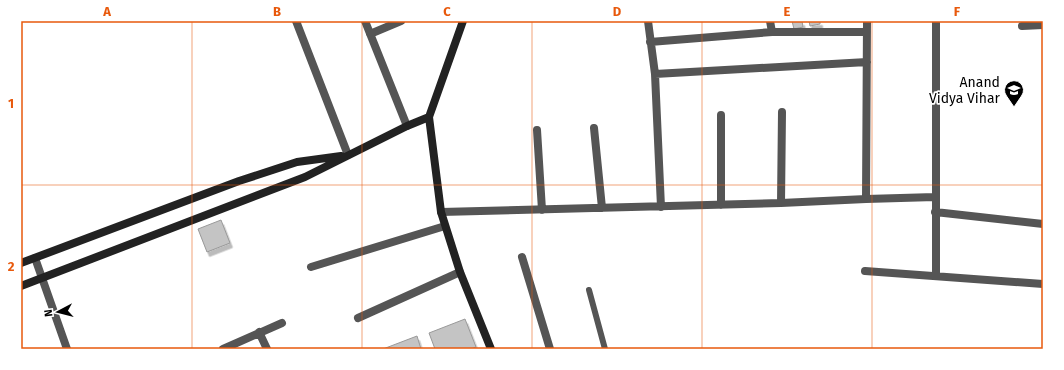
<svg xmlns="http://www.w3.org/2000/svg" width="1064" height="370" font-family="'Fira Sans',sans-serif">
<style>
.building{fill:#c4c4c4;stroke:#999;filter:url(#shadow)}
.lines{fill:none;stroke-linecap:round;stroke-linejoin:round}
.lane{stroke:#555;stroke-width:6}
.street{stroke:#555;stroke-width:8}
.secondary{stroke:#222;stroke-width:8}
.grid{fill:none;stroke:#e8590c;stroke-width:1;stroke-opacity:0.55}
.labels{text-anchor:middle;stroke-width:3.5;stroke-linejoin:round;paint-order:stroke}
.poi-label{font-size:14px;fill:#000;stroke:#fff;text-anchor:end}
.neatline{fill:none;stroke:#e8590c;stroke-width:1.5}
.grid-label{font-size:13px;text-anchor:middle;font-weight:bold;fill:#e8590c}
</style>
<defs>
<filter id="shadow"><feDropShadow dx="2.5" dy="4.5" stdDeviation="0" flood-color="#0004"/></filter>
</defs>
<rect width="100%" height="100%" fill="#fff"/>
<path class="building" d="M 792,21 L 802,21 L 803,27 L 794,29 Z
M 809,21 L 820,21 L 820,24 L 810,26 Z
M 221,220 L 230,243 L 207,252 L 198,229 Z
M 465,319 L 476,347 L 471,349 L 435,349 L 429,333 Z
M 417,336 L 421,349 L 383,349 Z"/>
<g class="lines">
<path class="lane" d="M 589,290 L 605,349"/>
<path class="street" d="M 296,21 L 348,155
M 365,21 L 407,126
M 648,21 L 655,74 L 867,62
M 770,21 L 772,32
M 1022,26 L 1043,25
M 370,34 L 401,21
M 650,42 L 772,32 L 867,32
M 655,74 L 661,207
M 721,115 L 721,205
M 594,128 L 602,208
M 537,130 L 542,210
M 866,199 L 867,21
M 781,203 L 782,112
M 441,212 L 781,203 L 866,199 L 935,197
M 935,212 L 1043,224
M 522,257 L 550,349
M 35,258 L 67,349
M 311,267 L 445,226
M 865,271 L 1043,284
M 936,276 L 936,21
M 358,318 L 460,272
M 259,332 L 267,349
M 223,349 L 282,323"/>
<path class="secondary" d="M 463,21 L 429,117 L 441,212 L 460,272 L 491,349
M 21,263 L 239,181 L 297,162 L 341,156
M 21,286 L 305,177 L 407,126 L 429,117"/>
</g>
<path class="grid" d="M 192,21 L 192,349M 362,21 L 362,349M 532,21 L 532,349M 702,21 L 702,349M 872,21 L 872,349M 21,185 L 1043,185"/>
<defs>
<g id="school-pin" transform="scale(1)"><path d="M0 17L-7.5 6A9.5 9.5 0 1 1 7.5 6Z" fill="#000" stroke="#fff"/><path d="M0-5L7-2L0 1L-7-2ZM-4 1L0 2.5L4 1V4Q0 6-4 4Z" fill="#fff"/></g>
</defs>
<g fill-rule="evenodd">
<use href="#school-pin" x="1014" y="90"/>
</g>
<g class="labels">
<g class="poi-label">
<text x="1000" y="87">Anand<tspan x="1000" dy="16">Vidya Vihar</tspan></text>
</g>
</g>
<rect width="1064" height="370" fill="none" stroke="#ffffff" stroke-width="44"/>
<g transform="translate(58 312) rotate(263)" stroke="#ffffff" stroke-width="3" paint-order="stroke">
<path d="M0-3L7 15L0 10L-7 15Z" fill="#000000"/>
<text y="-6" font-size="11" font-weight="bold" text-anchor="middle" fill="#000000">N</text>
</g>
<rect x="22" y="22" width="1020" height="326" class="neatline"/>
<g class="grid-label">
<text x="107" y="16">A</text>
<text x="277" y="16">B</text>
<text x="447" y="16">C</text>
<text x="617" y="16">D</text>
<text x="787" y="16">E</text>
<text x="957" y="16">F</text>
<text x="11" y="108">1</text>
<text x="11" y="271">2</text>
</g>
</svg>
